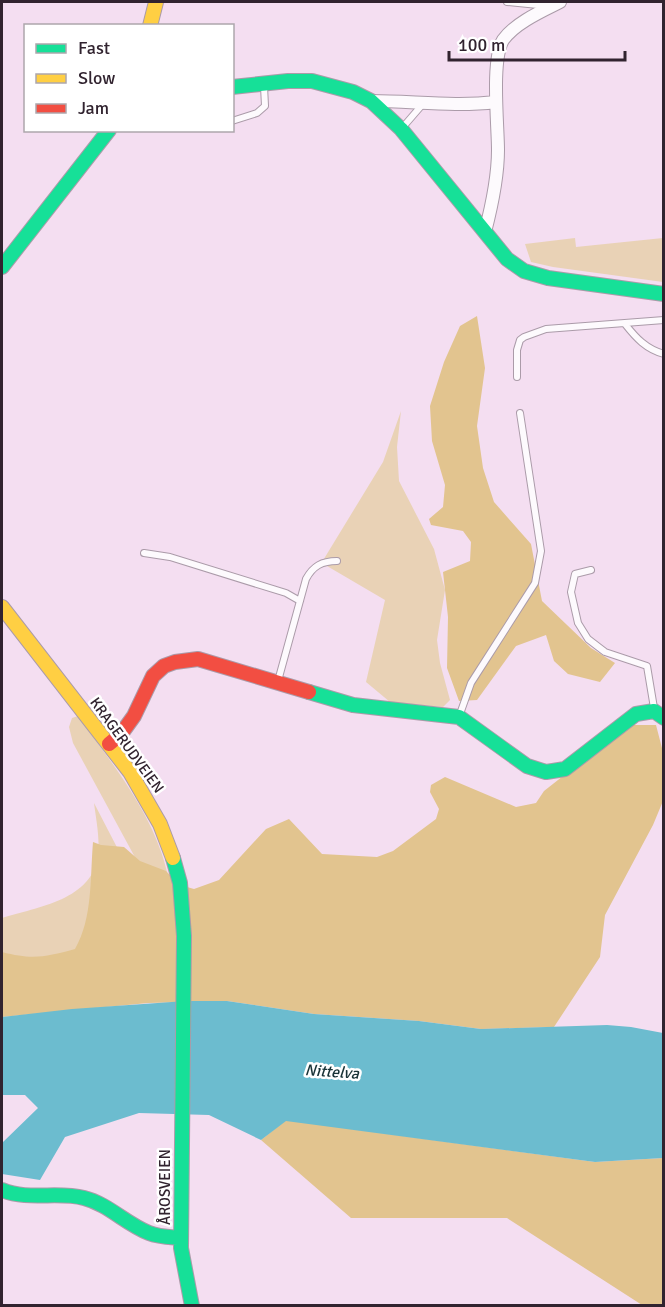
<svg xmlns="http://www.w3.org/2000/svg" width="665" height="1307" font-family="Signika,sans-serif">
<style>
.green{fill:#e9d2b6}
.forest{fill:#e2c48f}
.water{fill:#6cbccf}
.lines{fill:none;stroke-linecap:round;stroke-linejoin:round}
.lane-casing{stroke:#ab9ba9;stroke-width:8}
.street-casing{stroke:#ab9ba9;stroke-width:14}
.fast-casing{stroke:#ab9ba9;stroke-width:16}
.slow-casing{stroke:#ab9ba9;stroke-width:16}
.jam-casing{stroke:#ab9ba9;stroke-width:16}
.lane{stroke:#fdfafd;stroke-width:6}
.street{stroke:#fdfafd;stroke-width:12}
.fast{stroke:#16e098;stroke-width:14}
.slow{stroke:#ffcf43;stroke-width:14}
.jam{stroke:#f24e42;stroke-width:14}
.labels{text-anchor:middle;stroke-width:5;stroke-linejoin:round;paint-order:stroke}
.street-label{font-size:15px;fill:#31232f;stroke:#fff}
.water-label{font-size:16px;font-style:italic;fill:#193337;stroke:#fff}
</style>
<rect width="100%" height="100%" fill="#f4def1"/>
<path class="green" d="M 575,238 L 576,247 L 663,238 L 663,282 L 553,267 L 531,262 L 525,244 Z
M 401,411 L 397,447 L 399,481 L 434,549 L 445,590 L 437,640 L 440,663 L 450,700 L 443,707 L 390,702 L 366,682 L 385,600 L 327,566 L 319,567 L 383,462 Z
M 78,716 C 116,769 160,822 170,887 C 172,898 170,910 169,920 L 73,743 L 69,727 L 72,718 Z
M 94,803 L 164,938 L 2,1017 L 2,918 C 37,907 94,900 98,854 C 100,838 96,819 94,803 Z"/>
<path class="forest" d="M 477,316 L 485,368 L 477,426 L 483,468 L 494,502 L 531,544 L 542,601 L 591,648 L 615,663 L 600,682 L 568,674 L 554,661 L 546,635 L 516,646 L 477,700 L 459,701 L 447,668 L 448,617 L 443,572 L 470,561 L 471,542 L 463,531 L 431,525 L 429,519 L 443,507 L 445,485 L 432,441 L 430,406 L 444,362 L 460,326 Z
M 628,725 L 656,725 L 663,752 L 663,801 L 653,825 L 605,915 L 600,957 L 554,1027 L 481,1029 L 419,1021 L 314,1014 L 227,1001 L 148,1003 L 2,1017 L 2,952 C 32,960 46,957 75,949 C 93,918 90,877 93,842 L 101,845 L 124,847 L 140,861 L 166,871 L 180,885 L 194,889 L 219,880 L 266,829 L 289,819 L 322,854 L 377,857 L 393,851 L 436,819 L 439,809 L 430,792 L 431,785 L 445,777 L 516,807 L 536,803 L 544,791 Z
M 286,1120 L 595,1162 L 663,1158 L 663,1305 L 642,1305 L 507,1218 L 351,1218 L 261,1140 Z"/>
<path class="water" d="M 186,1001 L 227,1001 L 314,1014 L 419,1021 L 481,1029 L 607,1025 L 631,1027 L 663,1033 L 663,1158 L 595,1162 L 286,1121 L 261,1140 L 209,1115 L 139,1113 L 65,1137 L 40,1180 L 2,1174 L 2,1143 L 38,1108 L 25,1095 L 2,1095 L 2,1017 L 72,1009 Z"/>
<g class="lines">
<g class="lane-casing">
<path id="lane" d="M 507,2 L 548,6
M 232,121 L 257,113 L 265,106 L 264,86
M 403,127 L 422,105
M 625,324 C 636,338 646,349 664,354
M 517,377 L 517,350 L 520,340 L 524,337 L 546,329 L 664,320
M 144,553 L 170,557 L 286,593 L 300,601
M 591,570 L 575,574 L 571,592 L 578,623 L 588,639 L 605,652 L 647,666 L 654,708
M 278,681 L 306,579 C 313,566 322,561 337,561
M 460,714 L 471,683 L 535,583 L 541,551 L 520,413"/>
</g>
<g class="street-casing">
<path id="street" d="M 371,101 C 413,101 454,107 496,102
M 485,232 C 492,205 498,178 498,150 C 498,125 491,60 503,40 C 515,23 542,11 560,2"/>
</g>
<g class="fast-casing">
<path id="fast" d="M 232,87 L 288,81 L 312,81 L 353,92 L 371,101 L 401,129 L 507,259 L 524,271 L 548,278 L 664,294
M 2,267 L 109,130
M 309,692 L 353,705 L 459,717 L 527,766 L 546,772 L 565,769 L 636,714 L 654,711 L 664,718
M 173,858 L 180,883 L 184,936 L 181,1248 L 192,1306
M 2,1190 C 29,1201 57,1191 84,1198 C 108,1204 126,1224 149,1233 C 159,1237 170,1237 181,1238"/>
</g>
<g class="slow-casing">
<path id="slow" d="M 150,26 L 156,2
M 2,607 L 130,772 L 160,824 L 173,858"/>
</g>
<g class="jam-casing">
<path id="jam" d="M 109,744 L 121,734 L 134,716 L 153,676 L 164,666 L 175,662 L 198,659 L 309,692"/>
</g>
<use href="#lane" class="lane"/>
<use href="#street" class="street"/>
<use href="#fast" class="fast"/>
<use href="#slow" class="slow"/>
<use href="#jam" class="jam"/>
</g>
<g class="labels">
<g class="street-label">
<text transform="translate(127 745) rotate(54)" y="5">KRAGERUDVEIEN</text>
<text transform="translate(165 1187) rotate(-90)" y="5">ÅROSVEIEN</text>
</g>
<g class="water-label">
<text transform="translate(332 1071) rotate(4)" y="6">Nittelva</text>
</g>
</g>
<rect width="665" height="1307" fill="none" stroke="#31232f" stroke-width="6"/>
<rect x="24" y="24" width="210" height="108" fill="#ffffff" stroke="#ada7ac" stroke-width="1.5"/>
<rect x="36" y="44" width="30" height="9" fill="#16e098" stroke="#ada7ac" stroke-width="1.5"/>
<text x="78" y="54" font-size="18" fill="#31232f">Fast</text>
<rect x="36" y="74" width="30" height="9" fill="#ffcf43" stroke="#ada7ac" stroke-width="1.5"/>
<text x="78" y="84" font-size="18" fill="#31232f">Slow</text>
<rect x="36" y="104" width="30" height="9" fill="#f24e42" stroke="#ada7ac" stroke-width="1.5"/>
<text x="78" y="114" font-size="18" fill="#31232f">Jam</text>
<path d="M449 51v9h176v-9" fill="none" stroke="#31232f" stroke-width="3"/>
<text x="458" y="51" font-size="18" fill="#31232f" stroke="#ffffff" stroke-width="4.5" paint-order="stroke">100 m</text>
</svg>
